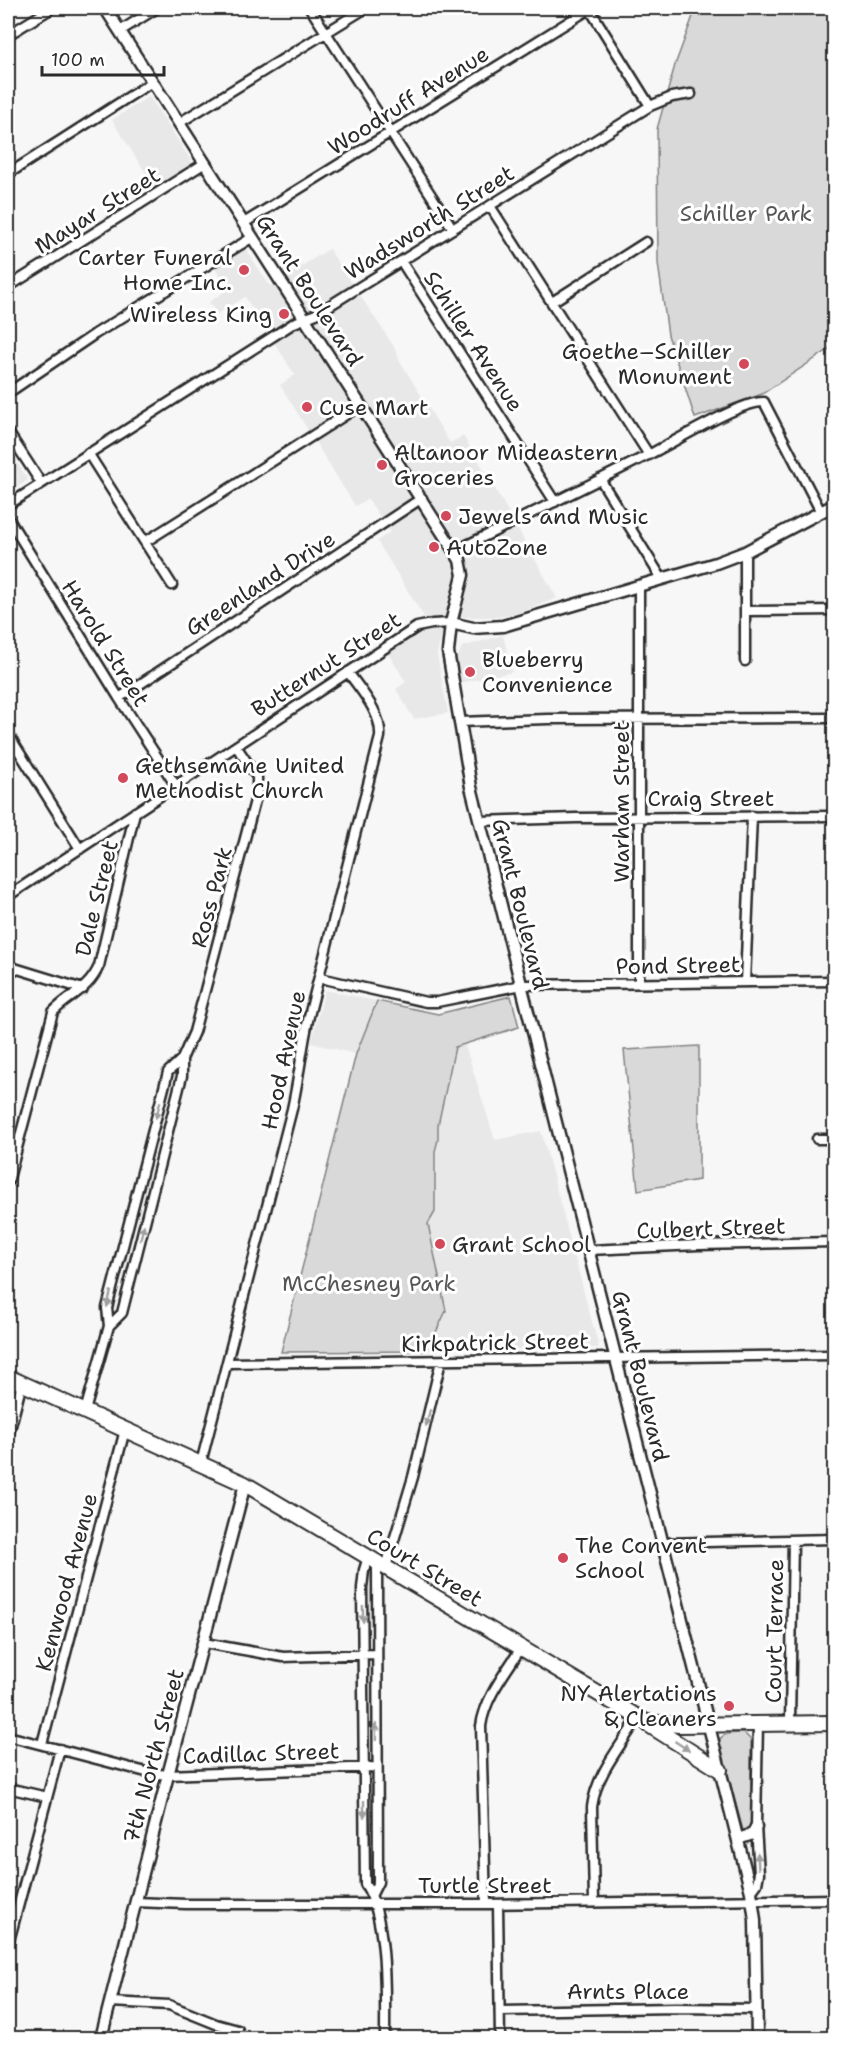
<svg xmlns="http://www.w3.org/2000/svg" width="842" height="2046" font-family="'Shantell Sans',sans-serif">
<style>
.built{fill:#e8e8e8}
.green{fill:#d9d9d9;stroke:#828282;stroke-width:1.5}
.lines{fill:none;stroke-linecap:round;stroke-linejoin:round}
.minor-casing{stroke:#2b2b2b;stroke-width:13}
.tertiary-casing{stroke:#2b2b2b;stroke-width:15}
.primary-casing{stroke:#2b2b2b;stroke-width:18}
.minor{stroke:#fff;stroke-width:8}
.tertiary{stroke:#fff;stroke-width:10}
.primary{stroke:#fff;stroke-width:14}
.oneway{fill:#a0a0a0}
.poi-dot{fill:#d1495b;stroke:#fff;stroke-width:2}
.labels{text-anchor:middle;stroke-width:6;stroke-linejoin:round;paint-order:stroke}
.street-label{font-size:22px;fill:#2b2b2b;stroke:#fff}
.park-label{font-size:22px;fill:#565656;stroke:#fff}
.poi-label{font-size:22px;fill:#2b2b2b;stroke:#fff;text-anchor:start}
</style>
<rect width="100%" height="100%" fill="#f7f7f7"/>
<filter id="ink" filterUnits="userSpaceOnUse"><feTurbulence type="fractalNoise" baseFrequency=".0167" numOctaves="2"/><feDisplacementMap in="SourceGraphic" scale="12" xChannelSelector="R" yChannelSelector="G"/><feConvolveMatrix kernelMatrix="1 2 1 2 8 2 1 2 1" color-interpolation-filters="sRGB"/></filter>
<g filter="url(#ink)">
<path class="built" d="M 149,96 L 194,165 L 156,189 L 112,120 Z
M 239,238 L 270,286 L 329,249 L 393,345 L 400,361 L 450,443 L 463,436 L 486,473 L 557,598 L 519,613 L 498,617 L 446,617 L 437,654 L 448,713 L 414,719 L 396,689 L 406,682 L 382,644 L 424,617 L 377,541 L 390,532 L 368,499 L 355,506 L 280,385 L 295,375 L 245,297 L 217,314 L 209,302 L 228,289 L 209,259 Z
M 8,448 L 28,480 L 8,493 Z
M 503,635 L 512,672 L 461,683 L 456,660 L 462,647 Z
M 325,990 L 438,1014 L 507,996 L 514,1030 L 465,1045 L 495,1140 L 541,1131 L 599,1348 L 281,1352 L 355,1054 L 311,1043 Z"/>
<path class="green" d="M 696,8 L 834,8 L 834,346 L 762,394 L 695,418 L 668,335 L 658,263 L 657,129 L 675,65 Z
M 511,996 L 519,1027 L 455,1047 L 438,1125 L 438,1140 L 435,1151 L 435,1212 L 428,1224 L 446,1311 L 427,1351 L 281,1352 L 356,1054 L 377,1001 L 438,1014 Z
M 699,1046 L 699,1180 L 638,1190 L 624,1050 Z
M 744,1733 L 751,1740 L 751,1830 L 744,1834 L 719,1742 C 722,1731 734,1734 744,1733 Z"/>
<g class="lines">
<g class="minor-casing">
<path id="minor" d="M 310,8 L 453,229
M 589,8 L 650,106
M 120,31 L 157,8
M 8,35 L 52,8
M 179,123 L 366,8
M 8,174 L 152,82
M 490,206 L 649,455
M 244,223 L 591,8
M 401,261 L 555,502
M 8,287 L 205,163
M 552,302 L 646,242
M 8,393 L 95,334 L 253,237
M 8,432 L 41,483
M 88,453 L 172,585
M 600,479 L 662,579
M 8,505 L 294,323 L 316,314 L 650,106 L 672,97 L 691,94
M 8,518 L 119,698 L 176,786
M 145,542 L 361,405
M 455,551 C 519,519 584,488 648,455 C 673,443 740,401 764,402 L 821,512
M 745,611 L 834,610
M 745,661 L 745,552
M 119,698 L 422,498
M 459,722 L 548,719 L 834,718
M 8,734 L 80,849
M 480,821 L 576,818 L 834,816
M 8,896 L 417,627 L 432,624 L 451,623
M 8,966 L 83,989
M 320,978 L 426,1002 L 437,1002 L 522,985 L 834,981
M 745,982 L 752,816
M 639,983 L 639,585
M 817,1139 L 834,1139
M 8,1182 L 53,1012 C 70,994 88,991 99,966 L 135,812
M 589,1250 L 698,1245 L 834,1242
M 109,1326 L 122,1313 L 182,1076 L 182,1059
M 228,1363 L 834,1355
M 85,1411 L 109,1326 L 107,1308 L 168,1072 L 182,1059 L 194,1032 L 257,793 L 257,777 L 236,746
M 8,1437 L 22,1383
M 201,1463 L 292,1109 C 299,1078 302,1047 309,1016 L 380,737 C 382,713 361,691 348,672
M 663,1543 L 834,1539
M 368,1557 L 364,1570 L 362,1588 L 365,1884 C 388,1918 385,1997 385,2038
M 386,1567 L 413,1477 L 441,1361
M 204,1643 L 283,1657 L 376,1654
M 790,1723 L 793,1540
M 8,1736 L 150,1773 L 168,1775 L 376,1767
M 42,1744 L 125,1430
M 8,1788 L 47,1797
M 751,1892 L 757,1884 L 759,1873 L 756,1827 L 758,1723
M 372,1894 L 378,1882 L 377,1562
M 135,1902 L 186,1904 L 486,1904 L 834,1899
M 594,1902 L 592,1807 C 596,1774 621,1746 638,1718
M 486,1904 L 481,1726 C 485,1697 506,1672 521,1648
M 498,1904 L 500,2038
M 8,1910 L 16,1912
M 8,1945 L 60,1749
M 110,2002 L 169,2005 L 216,2024 L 238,2030
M 500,2011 L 676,2008 L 756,2009"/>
</g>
<g class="tertiary-casing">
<path id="tertiary" d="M 105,8 L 460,560 L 463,575 L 451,623 L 448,652 L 471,787 L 751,1892 L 755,1920 L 757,2038
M 451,623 L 473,628 L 503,626 L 716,563 L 745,552 L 834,505
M 738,1839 L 753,1834 L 756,1827
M 101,2038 L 168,1775 L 245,1484"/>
</g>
<g class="primary-casing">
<path id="primary" d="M 8,1377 L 245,1484 L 646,1722 L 679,1725 L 834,1723
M 649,1725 L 720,1770"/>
</g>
<use href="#minor" class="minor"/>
<use href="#tertiary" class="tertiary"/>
<use href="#primary" class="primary"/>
</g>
<defs><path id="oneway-solid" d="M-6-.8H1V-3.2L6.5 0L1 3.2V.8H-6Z" transform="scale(1.5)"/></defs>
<g class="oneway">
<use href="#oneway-solid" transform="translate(158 1110) rotate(105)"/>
<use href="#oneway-solid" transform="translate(142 1233) rotate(-76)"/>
<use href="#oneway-solid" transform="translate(109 1299) rotate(104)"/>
<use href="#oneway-solid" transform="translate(428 1418) rotate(104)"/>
<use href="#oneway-solid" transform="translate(363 1614) rotate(89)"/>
<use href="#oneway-solid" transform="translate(376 1732) rotate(-90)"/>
<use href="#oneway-solid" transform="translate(682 1746) rotate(33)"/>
<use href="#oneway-solid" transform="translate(364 1809) rotate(90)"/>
<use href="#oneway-solid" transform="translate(758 1861) rotate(-93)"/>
</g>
</g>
<g class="poi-dot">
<circle cx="244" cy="270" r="6"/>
<circle cx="284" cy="314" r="6"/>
<circle cx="744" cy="364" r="6"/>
<circle cx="307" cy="407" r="6"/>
<circle cx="382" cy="465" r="6"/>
<circle cx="446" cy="516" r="6"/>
<circle cx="434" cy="547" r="6"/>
<circle cx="470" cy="672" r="6"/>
<circle cx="123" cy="778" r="6"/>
<circle cx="440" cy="1244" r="6"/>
<circle cx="563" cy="1558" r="6"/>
<circle cx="729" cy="1706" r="6"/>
</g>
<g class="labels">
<g class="street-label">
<text transform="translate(408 100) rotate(-32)" y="8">Woodruff Avenue</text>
<text transform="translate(97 210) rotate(-32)" y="8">Mayar Street</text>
<text transform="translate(429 222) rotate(-32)" y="8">Wadsworth Street</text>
<text transform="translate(310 290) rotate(57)" y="8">Grant Boulevard</text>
<text transform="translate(474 341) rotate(57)" y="8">Schiller Avenue</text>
<text transform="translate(260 583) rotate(-33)" y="8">Greenland Drive</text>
<text transform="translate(106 643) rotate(58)" y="8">Harold Street</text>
<text transform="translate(326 664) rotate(-33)" y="8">Butternut Street</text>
<text x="711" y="806">Craig Street</text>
<text transform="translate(621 802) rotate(-90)" y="8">Warham Street</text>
<text transform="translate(211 897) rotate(-75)" y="8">Ross Park</text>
<text transform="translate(96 898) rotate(-76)" y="8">Dale Street</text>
<text transform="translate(521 904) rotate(76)" y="8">Grant Boulevard</text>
<text transform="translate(678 965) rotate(-1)" y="8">Pond Street</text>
<text transform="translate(283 1060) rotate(-78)" y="8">Hood Avenue</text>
<text transform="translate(711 1228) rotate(-2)" y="8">Culbert Street</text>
<text transform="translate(495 1342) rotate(-1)" y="8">Kirkpatrick Street</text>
<text transform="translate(641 1376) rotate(76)" y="8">Grant Boulevard</text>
<text transform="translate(425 1567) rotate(31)" y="8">Court Street</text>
<text transform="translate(66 1582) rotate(-75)" y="8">Kenwood Avenue</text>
<text transform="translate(774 1631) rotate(-89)" y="8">Court Terrace</text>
<text transform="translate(261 1753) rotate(-2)" y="8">Cadillac Street</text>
<text transform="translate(153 1756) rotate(-75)" y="8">7th North Street</text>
<text x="485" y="1893">Turtle Street</text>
<text x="628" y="1999">Arnts Place</text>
</g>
<g class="park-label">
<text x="746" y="221">Schiller Park</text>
<text x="369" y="1291">McChesney Park</text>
</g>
<g class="poi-label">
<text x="232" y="265" text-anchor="end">Carter Funeral<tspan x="232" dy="25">Home Inc.</tspan></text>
<text x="272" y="322" text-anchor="end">Wireless King</text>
<text x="732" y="359" text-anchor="end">Goethe–Schiller<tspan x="732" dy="25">Monument</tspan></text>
<text x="319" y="415">Cuse Mart</text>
<text x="394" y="460">Altanoor Mideastern<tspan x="394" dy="25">Groceries</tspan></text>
<text x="458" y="524">Jewels and Music</text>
<text x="446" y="555">AutoZone</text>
<text x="482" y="667">Blueberry<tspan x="482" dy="25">Convenience</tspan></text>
<text x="135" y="773">Gethsemane United<tspan x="135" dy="25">Methodist Church</tspan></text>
<text x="452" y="1252">Grant School</text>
<text x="575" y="1553">The Convent<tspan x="575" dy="25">School</tspan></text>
<text x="717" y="1701" text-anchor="end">NY Alertations<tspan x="717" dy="25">&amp; Cleaners</tspan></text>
</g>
</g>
<rect width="842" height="2046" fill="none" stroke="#fff" stroke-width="30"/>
<rect x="15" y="15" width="812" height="2016" fill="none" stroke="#2b2b2b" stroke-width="2" filter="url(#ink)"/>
<path d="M42 66v9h122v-9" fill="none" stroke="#2b2b2b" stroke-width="3"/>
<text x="51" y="66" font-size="18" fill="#2b2b2b" stroke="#ffffff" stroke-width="4.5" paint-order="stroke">100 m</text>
</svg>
